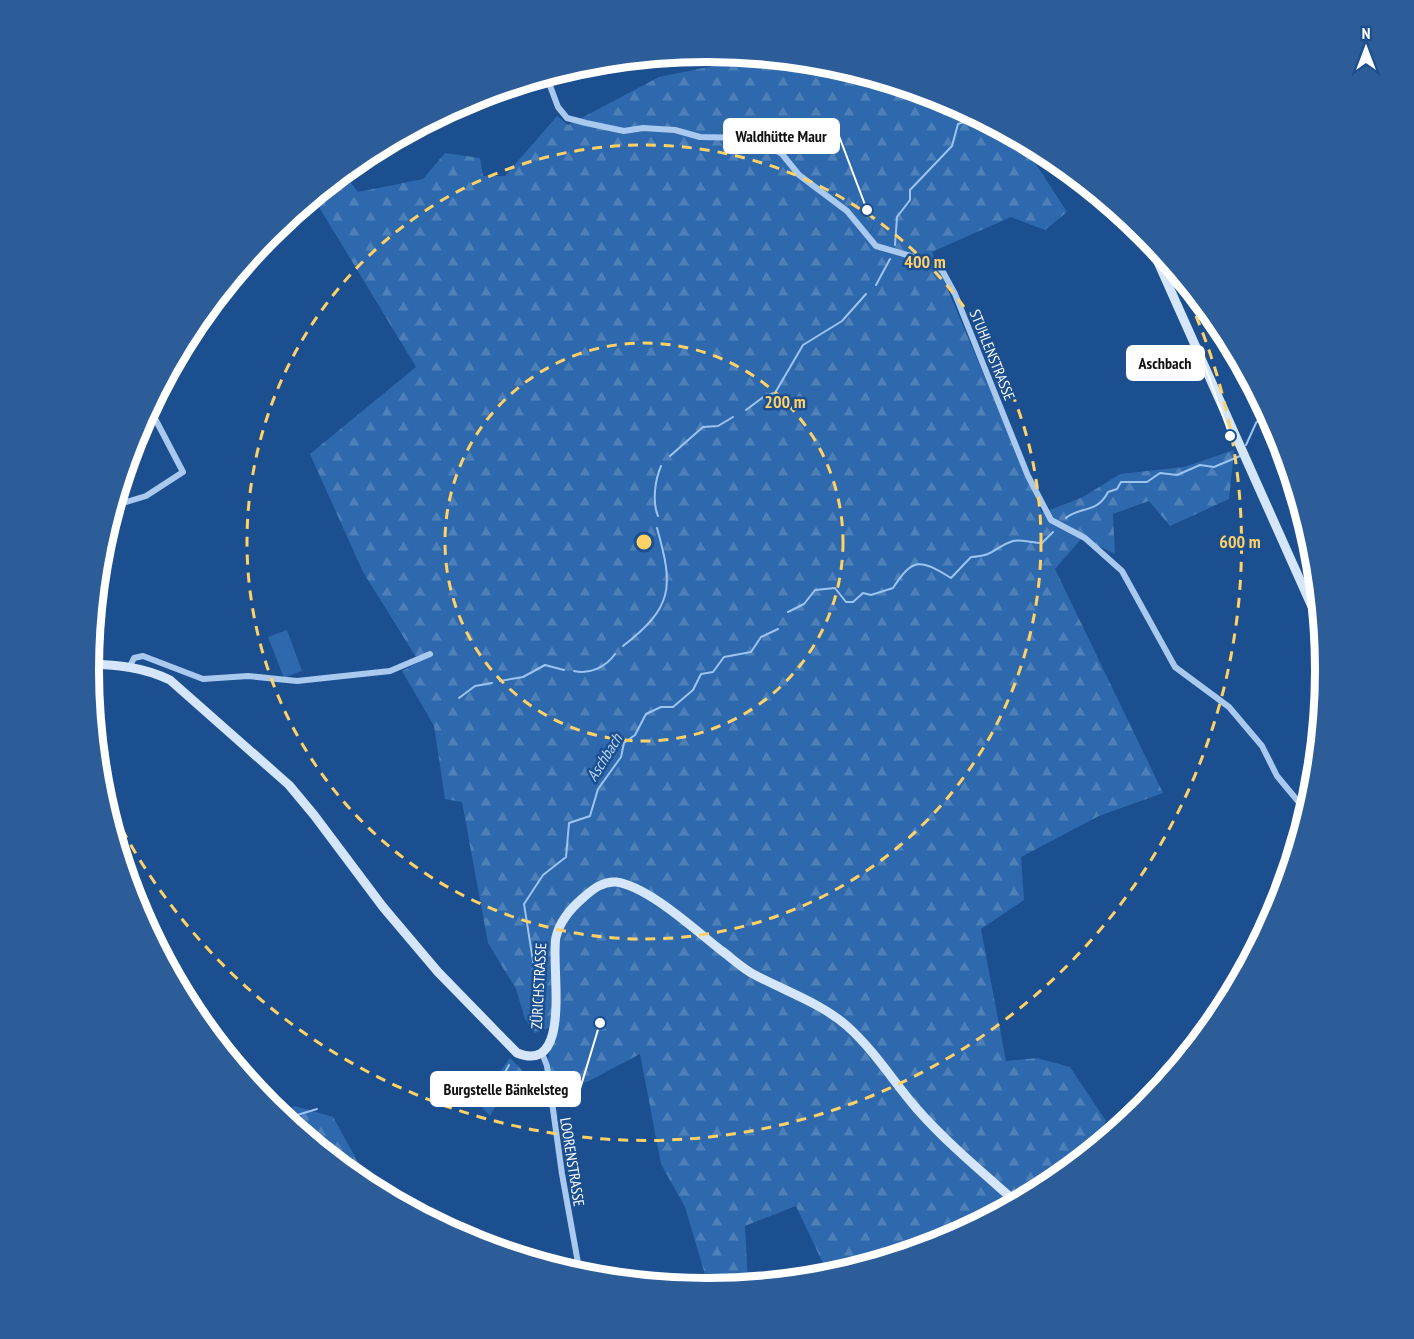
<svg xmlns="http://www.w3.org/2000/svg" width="1414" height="1339" font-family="'PT Sans Narrow',sans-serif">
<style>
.grass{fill:url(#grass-tufts)}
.forest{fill:url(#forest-firs);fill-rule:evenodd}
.garden{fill:#2e69ad}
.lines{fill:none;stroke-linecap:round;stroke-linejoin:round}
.stream{stroke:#9cc4f0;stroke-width:2}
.street{stroke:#a9c9ee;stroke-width:6}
.secondary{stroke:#d6e6fa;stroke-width:9}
.ring{fill:none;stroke:#ffd166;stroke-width:3;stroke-dasharray:10 8}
.labels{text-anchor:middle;stroke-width:5;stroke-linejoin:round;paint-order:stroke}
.street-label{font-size:15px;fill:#fff;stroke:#1b4f8f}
.water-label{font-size:16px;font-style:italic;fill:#b5d3f5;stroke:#1b4f8f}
.rim{fill:none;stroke:#fff;stroke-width:8}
.centre{fill:#ffd166;stroke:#1b4f8f;stroke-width:3}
.ring-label{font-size:18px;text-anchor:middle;font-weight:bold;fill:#ffd166;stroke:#1b4f8f;stroke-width:5;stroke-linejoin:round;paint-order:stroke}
.leader{fill:none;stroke:#fff;stroke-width:2}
.callout-dot{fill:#fff;stroke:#1b4f8f;stroke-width:2}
.callout{fill:#fff;stroke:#fff;stroke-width:2}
.callout-label{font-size:16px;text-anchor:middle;font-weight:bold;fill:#111}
</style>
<defs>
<pattern id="grass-tufts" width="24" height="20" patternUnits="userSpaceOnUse" patternTransform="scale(1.5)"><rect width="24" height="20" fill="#2e69ad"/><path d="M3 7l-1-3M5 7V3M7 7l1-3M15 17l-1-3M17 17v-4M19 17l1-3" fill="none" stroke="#4d80b9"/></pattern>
<pattern id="forest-firs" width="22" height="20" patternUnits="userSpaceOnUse" patternTransform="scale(1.5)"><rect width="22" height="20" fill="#2e69ad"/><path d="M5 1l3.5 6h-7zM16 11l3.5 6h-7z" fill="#4d80b9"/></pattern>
</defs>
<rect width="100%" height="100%" fill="#1b4f8f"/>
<path class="grass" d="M 862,196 L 875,204 L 876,219 L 866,242 L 854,222 L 842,212 Z"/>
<path class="forest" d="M 716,52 L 828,63 L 944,98 L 1019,138 L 1067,212 L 1045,230 L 1011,217 L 932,252 L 1042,513 L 1083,497 L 1120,474 L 1184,467 L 1234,450 L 1229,499 L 1170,526 L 1149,501 L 1113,514 L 1115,554 L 1082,538 L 1055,569 L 1163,793 L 1099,816 L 1021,857 L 1024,900 L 981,929 L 1006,1061 L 1037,1058 L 1070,1067 L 1106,1121 L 1096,1137 L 1099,1144 L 1050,1184 L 943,1241 L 829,1276 L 796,1206 L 745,1226 L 748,1284 L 709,1288 L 685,1207 L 661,1164 L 640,1054 L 589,1081 L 570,1087 L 551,1076 L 548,1061 L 554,1026 L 535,1033 L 525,1019 L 516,989 L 488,943 L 462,802 L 445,799 L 434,726 L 402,671 L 419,662 L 363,572 L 310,454 L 416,367 L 313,197 L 339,176 L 345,175 L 358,192 L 423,179 L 445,153 L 480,158 L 483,176 L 505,176 L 557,116 L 568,125 L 659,77 L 718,65 ZM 862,197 L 874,204 L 876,219 L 867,242 L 854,222 L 843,212 Z
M 510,1058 L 526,1074 L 505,1090 L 490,1116 L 477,1102 Z
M 295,1106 L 333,1117 L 373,1189 L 280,1115 Z"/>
<path class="garden" d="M 287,630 L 302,671 L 284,678 L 268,637 Z"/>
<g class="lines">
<path class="stream" d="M 895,245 L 897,217 L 910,200 L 910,190 L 952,146 L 958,124 L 968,121 L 975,115
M 876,285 L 890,259
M 746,410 L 766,395 L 775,393 L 803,345 L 842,321 L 866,294
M 1246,445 L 1256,423 L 1265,412
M 670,456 L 703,427 L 718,426 L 733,417
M 658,516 C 652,502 655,480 661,466
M 1066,518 C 1080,506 1097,514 1108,492 L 1117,489 L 1121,482 L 1147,482 L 1160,473 L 1177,475 L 1200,465 L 1214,467 L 1240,456
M 788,612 L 804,604 L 815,590 L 835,588 L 846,602 L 853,602 L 863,593 L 871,595 L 893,588 C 913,557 920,559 951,578 L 971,557 C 996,556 993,547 1013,541 C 1020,539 1033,543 1042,543 L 1053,532
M 623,646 C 673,607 674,588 657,528
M 574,671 C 589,675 606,667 615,654
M 500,681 L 523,677 L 545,665 L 564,670
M 459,698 L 475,686 L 492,683
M 537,1022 L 544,998 L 533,961 L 524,904 L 543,875 L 566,857 L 569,823 L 590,816 L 598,789 L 621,757 L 624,743 L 635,735 L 646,714 L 661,707 L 673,707 L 693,690 L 701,674 L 713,672 L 724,657 L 751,652 L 761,637 L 778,629
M 483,1100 L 492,1095 L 509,1065
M 284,1119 L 317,1109"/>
<path class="street" d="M 546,75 L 558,107 L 567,118 L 586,123 L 624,131 L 643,128 L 675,130 L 700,137 L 747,138 L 762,142 L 782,154 L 799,175 L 847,211 L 876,246 L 935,263 L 943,272 L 955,294 L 1028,476 L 1051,520 L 1085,538 L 1122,571 L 1175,667 L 1229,707 L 1262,746 L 1277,776 L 1307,812
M 113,506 L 146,496 L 183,472 L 149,407
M 130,666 L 134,658 L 143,656 L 203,679 L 248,676 L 297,681 L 390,671 L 430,654
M 542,1053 L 547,1066 L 562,1174 L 580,1274"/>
<path class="secondary" d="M 1145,233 L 1321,627
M 89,664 C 118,665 143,667 170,680 L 289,785 L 314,815 L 383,907 L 438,972 L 517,1053 C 574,1076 550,963 556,937 C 560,920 571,908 584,897 C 593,889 603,881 616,882 C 648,886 696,931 722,951 C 733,959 743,969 755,975 C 785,991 821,1003 847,1026 C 874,1050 893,1081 917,1109 C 947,1143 982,1172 1016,1202"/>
</g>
<g class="ring">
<circle cx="644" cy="542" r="199"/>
<circle cx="644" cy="542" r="397"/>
<path d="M1173 267A596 596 0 1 1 102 789"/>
</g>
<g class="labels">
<g class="street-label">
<text transform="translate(992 355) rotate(68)" y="5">STUHLENSTRASSE</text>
<text transform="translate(539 986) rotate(-87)" y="5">ZÜRICHSTRASSE</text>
<text transform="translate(572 1162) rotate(81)" y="5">LOORENSTRASSE</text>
</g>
<g class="water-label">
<text transform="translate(604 757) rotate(-58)" y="6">Aschbach</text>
</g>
</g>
<path d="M0 0H1414V1339H0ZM99 670a608 608 0 1 1 1216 0a608 608 0 1 1-1216 0Z" fill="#2d5d98" fill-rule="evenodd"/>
<path class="rim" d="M99 670a608 608 0 1 1 1216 0a608 608 0 1 1-1216 0Z"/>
<circle cx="644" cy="542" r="9" class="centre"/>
<g class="ring-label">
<text x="925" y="268">400 m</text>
<text x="785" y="408">200 m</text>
<text x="1240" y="548">600 m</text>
</g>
<path class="leader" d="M867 210L839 136M1230 436L1204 363M600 1023L580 1089"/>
<g class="callout-dot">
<circle cx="867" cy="210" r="6"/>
<circle cx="1230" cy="436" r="6"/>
<circle cx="600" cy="1023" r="6"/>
</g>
<g class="callout">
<rect x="724" y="119" width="115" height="34" rx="6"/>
<rect x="1127" y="346" width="77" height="34" rx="6"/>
<rect x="431" y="1072" width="149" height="34" rx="6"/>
</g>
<g class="callout-label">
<text x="781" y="142">Waldhütte Maur</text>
<text x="1165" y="369">Aschbach</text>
<text x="506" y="1095">Burgstelle Bänkelsteg</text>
</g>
<g transform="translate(1366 48)" stroke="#1b4f8f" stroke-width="4.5" paint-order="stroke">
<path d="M0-4.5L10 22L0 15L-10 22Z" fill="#ffffff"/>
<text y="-9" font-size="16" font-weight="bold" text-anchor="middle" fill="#ffffff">N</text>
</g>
</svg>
